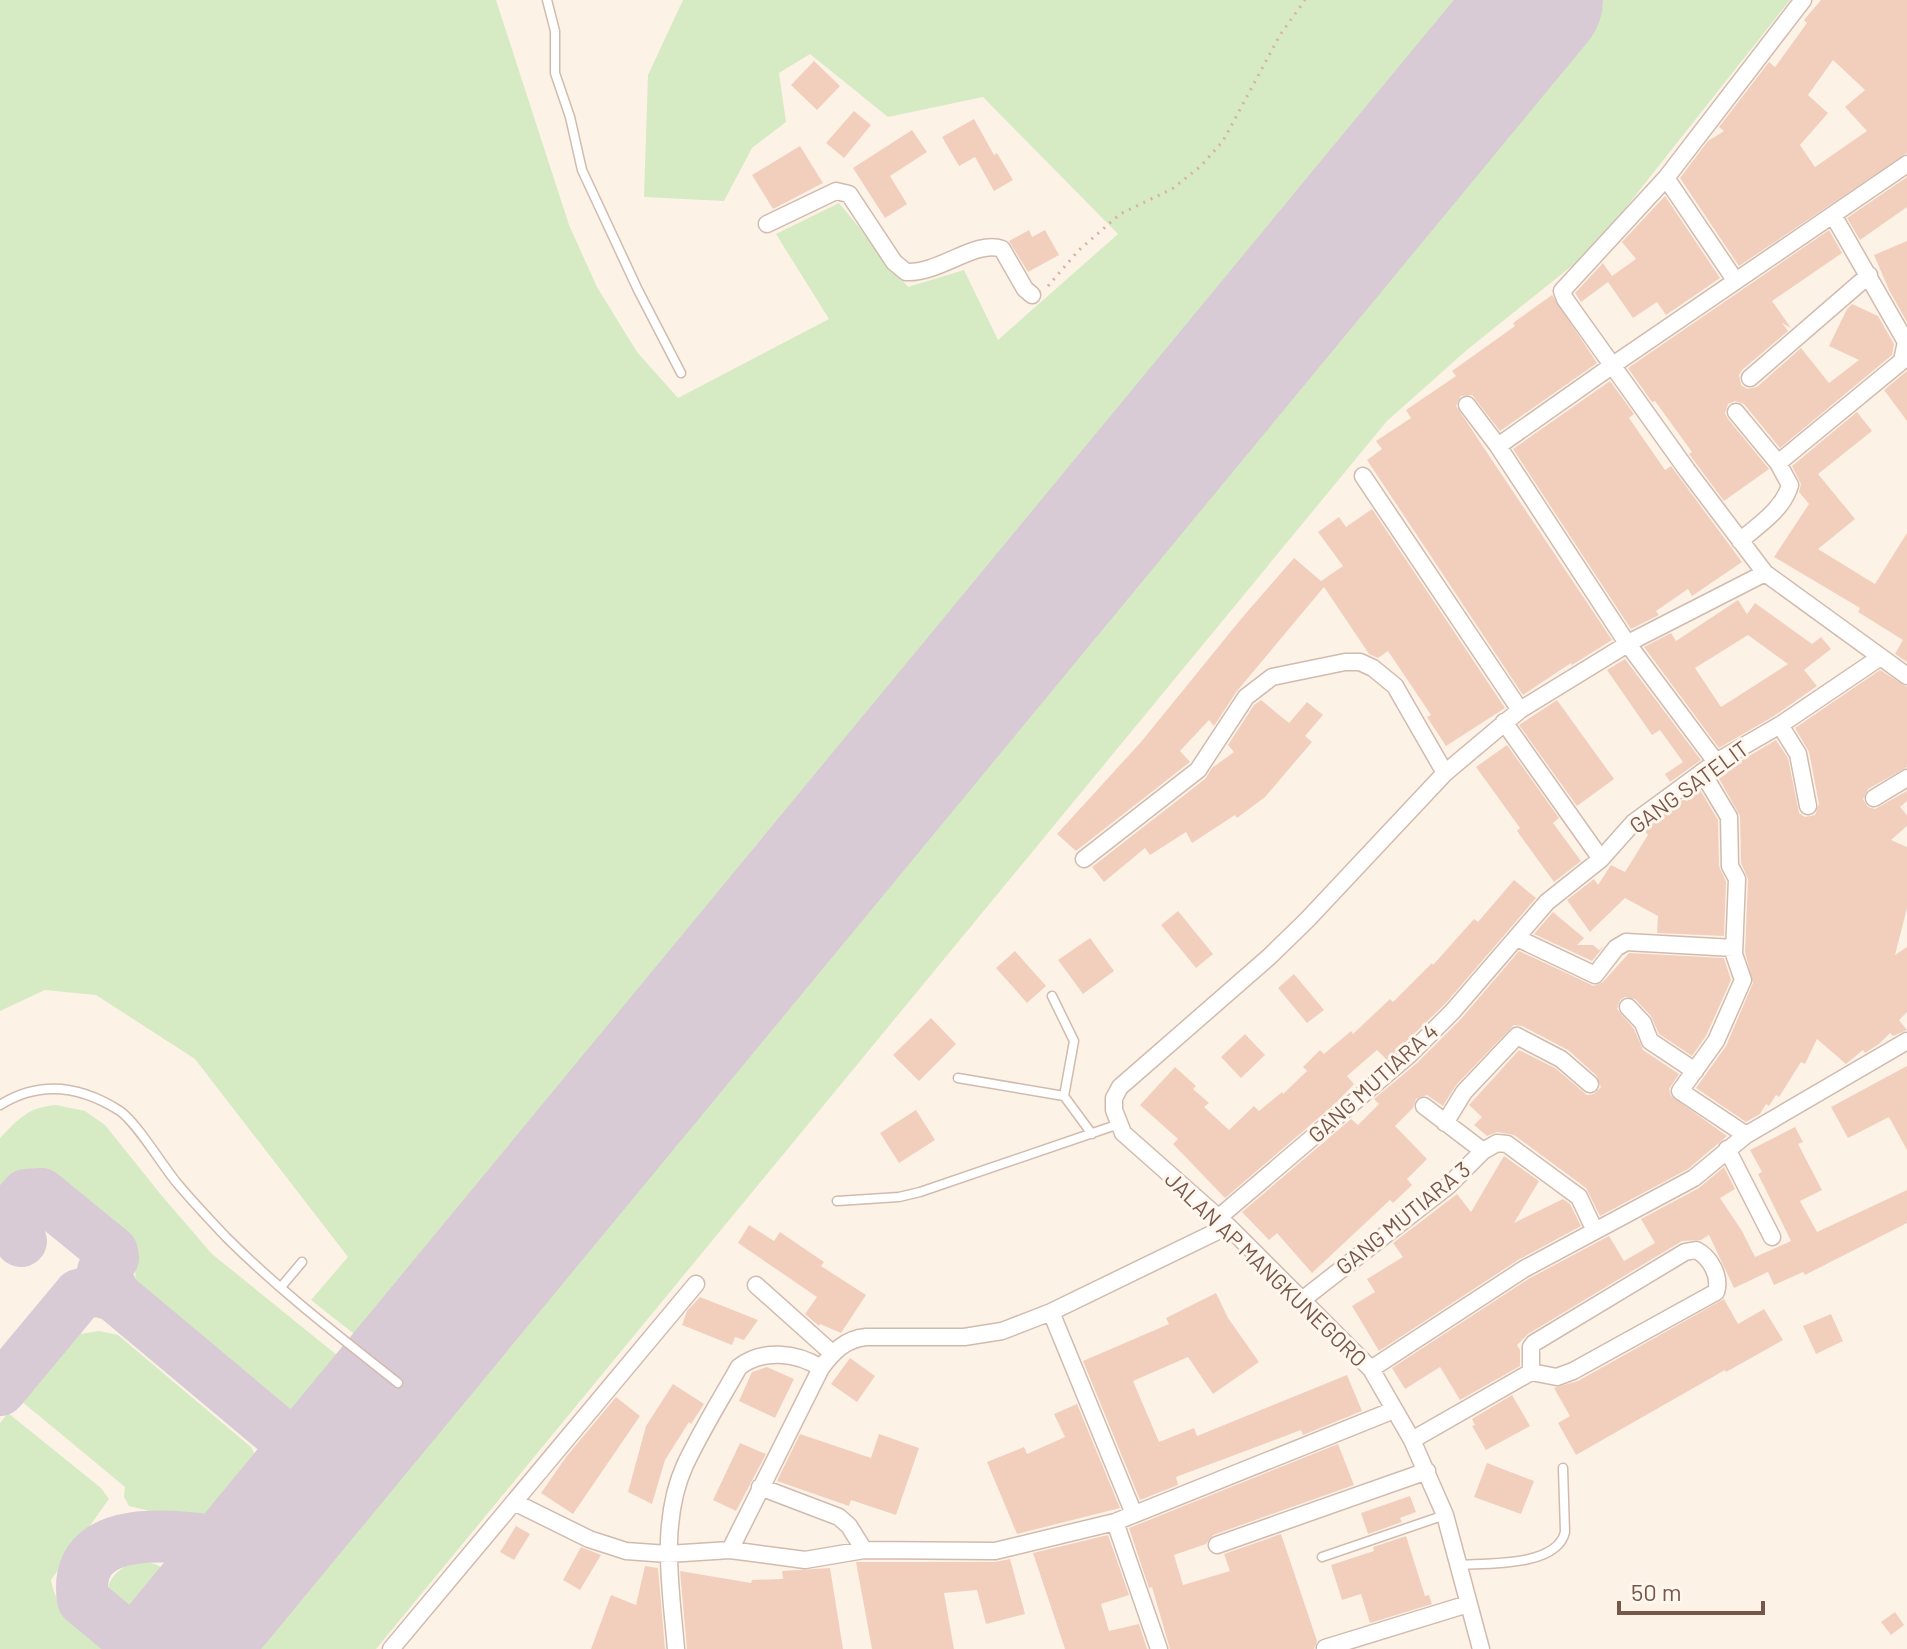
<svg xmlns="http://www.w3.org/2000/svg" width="1907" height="1649" font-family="Barlow,sans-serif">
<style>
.green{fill:#d6ebc4}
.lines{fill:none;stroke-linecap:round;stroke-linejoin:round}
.taxiway{stroke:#d8cbd6;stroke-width:52}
.runway{stroke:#d8cbd6;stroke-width:130}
.building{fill:#f2cfbd;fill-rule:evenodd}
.service-casing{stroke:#d1bbae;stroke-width:11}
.minor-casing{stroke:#d1bbae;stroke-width:19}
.path{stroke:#d8b2a0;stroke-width:3;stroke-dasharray:2 6;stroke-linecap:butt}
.service{stroke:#fff;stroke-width:8}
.minor{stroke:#fff;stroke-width:16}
.labels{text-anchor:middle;stroke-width:6;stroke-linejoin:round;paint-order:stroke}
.street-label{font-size:22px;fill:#76574a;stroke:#fff7ed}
</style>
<rect width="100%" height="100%" fill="#fdf2e6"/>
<path class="green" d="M 0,0 L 496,0 L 569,225 L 597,287 L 637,352 L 678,398 L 829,319 L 776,234 L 839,203 L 908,287 L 964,270 L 998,340 L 1118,234 L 983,97 L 888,117 L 810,54 L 779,73 L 786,122 L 752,148 L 724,201 L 644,197 L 648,75 L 683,0 L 1494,0 L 390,1338 L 374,1343 L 363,1341 L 311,1300 L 348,1257 L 195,1059 L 96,995 L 45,990 L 0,1011 Z
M 1582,0 L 1790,0 L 1593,249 L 1468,349 L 1387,421 L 376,1649 L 260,1649 L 266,1594 Z
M 56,1105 L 85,1111 L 105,1125 L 162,1196 L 212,1254 L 348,1364 C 352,1384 348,1390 336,1405 C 318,1427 303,1427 277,1418 L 148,1309 C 136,1292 134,1280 136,1260 L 27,1170 L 0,1201 L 0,1138 C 19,1119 28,1107 56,1105 Z
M 99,1331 L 118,1335 L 251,1447 C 271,1483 264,1492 240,1521 L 186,1520 L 129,1506 L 124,1497 L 125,1487 L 20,1400 L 74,1335 Z
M 8,1413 L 101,1488 L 109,1499 L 51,1580 C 56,1612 82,1628 106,1649 L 0,1649 L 0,1423 Z
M 136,1561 C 154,1561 183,1571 167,1595 C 162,1604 153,1612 146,1620 C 104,1613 92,1579 136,1561 Z"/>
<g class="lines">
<path class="taxiway" d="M 21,1241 L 9,1228 L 7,1217 L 26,1195 L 41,1194 L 112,1252 L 113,1258 L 103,1271 L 115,1296
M 0,1390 L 79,1295 L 96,1290 L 115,1296 L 299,1450
M 296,1505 C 304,1485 306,1470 299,1450 L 315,1452 L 346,1445
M 142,1649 L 83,1600 C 69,1507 211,1542 261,1548"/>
<path class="runway" d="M 177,1649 L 1538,0"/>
</g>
<path class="building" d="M 1821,0 L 1907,0 L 1907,153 L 1739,266 L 1680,178 L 1708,141 L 1724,131 L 1719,127 L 1769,62 L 1775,67 L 1807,23 L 1804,20 ZM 1833,60 L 1865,90 L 1845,107 L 1867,131 L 1815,167 L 1800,145 L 1828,113 L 1808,95 Z
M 814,61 L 840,86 L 817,110 L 791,85 Z
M 854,111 L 871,125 L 844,158 L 826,143 Z
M 974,119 L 994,155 L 997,153 L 1013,180 L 994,191 L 975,157 L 959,166 L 942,137 Z
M 912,130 L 927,152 L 890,176 L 907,204 L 885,218 L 853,168 Z
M 800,146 L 823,183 L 773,209 L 752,175 Z
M 1907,177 L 1907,207 L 1860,240 L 1847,218 Z
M 1665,196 L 1720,278 L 1666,315 L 1657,302 L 1633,318 L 1608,282 L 1581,302 L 1575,293 L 1603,263 L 1612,276 L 1636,259 L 1622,242 Z
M 1029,230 L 1032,237 L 1045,230 L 1059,255 L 1028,272 L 1009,241 Z
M 1829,230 L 1842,253 L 1772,301 L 1791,328 L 1782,323 L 1788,331 L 1742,370 L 1739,375 L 1741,385 L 1747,389 L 1757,387 L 1801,348 L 1829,383 L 1859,360 L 1829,346 L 1847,309 L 1852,304 L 1878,316 L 1894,344 L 1892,355 L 1780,448 L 1744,404 L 1735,401 L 1728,404 L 1725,413 L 1728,419 L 1769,469 L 1724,501 L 1689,454 L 1692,452 L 1655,401 L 1652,402 L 1628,368 Z
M 1907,241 L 1907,322 L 1889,290 L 1874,255 Z
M 1552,295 L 1597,363 L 1500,431 L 1472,395 L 1461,396 L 1456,406 L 1612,640 L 1572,665 L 1571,663 L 1523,695 L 1367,460 L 1382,449 L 1376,441 L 1411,418 L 1406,410 L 1456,376 L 1452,371 L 1515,326 L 1513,323 Z
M 1907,371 L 1907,421 L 1884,390 Z
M 1610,381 L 1634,414 L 1629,418 L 1665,470 L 1671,466 L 1742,562 L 1692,596 L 1688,589 L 1656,611 L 1659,615 L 1631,629 L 1513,449 Z
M 1857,412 L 1872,431 L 1818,474 L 1855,519 L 1818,549 L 1875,584 L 1907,533 L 1907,662 L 1895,654 L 1903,640 L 1858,612 L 1860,608 L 1774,557 L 1809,504 L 1799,492 L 1801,484 L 1792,466 Z
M 1372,509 L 1505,708 L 1446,746 L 1427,717 L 1431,715 L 1388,651 L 1378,658 L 1369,654 L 1324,587 L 1237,691 L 1214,726 L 1209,720 L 1180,751 L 1190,762 L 1076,851 L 1057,834 L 1141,742 L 1241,619 L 1294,558 L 1321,581 L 1343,566 L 1318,532 L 1339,517 L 1346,527 Z
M 1738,600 L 1747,614 L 1755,603 L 1812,644 L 1821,637 L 1831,649 L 1804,670 L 1817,686 L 1774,716 L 1719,748 L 1644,647 L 1671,633 L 1676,641 ZM 1748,635 L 1788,664 L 1721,707 L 1695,668 Z
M 1625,659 L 1701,760 L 1670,782 L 1665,774 L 1683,762 L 1660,730 L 1652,735 L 1607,670 Z
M 1880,670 L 1907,687 L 1907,767 L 1868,789 L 1863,799 L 1868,807 L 1875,809 L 1907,791 L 1907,801 L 1900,807 L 1907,815 L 1907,826 L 1891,840 L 1907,847 L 1907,908 L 1895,955 L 1907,947 L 1907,1012 L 1899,1020 L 1907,1030 L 1893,1036 L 1890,1033 L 1879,1044 L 1865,1053 L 1863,1050 L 1846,1064 L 1817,1039 L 1805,1064 L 1801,1062 L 1779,1097 L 1776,1095 L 1769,1106 L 1766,1104 L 1760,1114 L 1746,1122 L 1696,1088 L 1726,1046 L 1753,983 L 1745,952 L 1748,879 L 1741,863 L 1740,816 L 1717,775 L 1776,740 L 1788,758 L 1799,813 L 1805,817 L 1815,815 L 1819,804 L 1809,752 L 1795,728 Z
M 1261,700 L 1289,723 L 1307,702 L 1323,715 L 1305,736 L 1312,742 L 1265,797 L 1237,818 L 1235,815 L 1192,843 L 1186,832 L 1150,855 L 1145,848 L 1104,882 L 1092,867 L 1205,779 L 1212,768 L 1234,752 L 1228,745 L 1254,705 Z
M 1557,700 L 1614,779 L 1577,806 L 1519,725 Z
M 1507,745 L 1559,818 L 1553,823 L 1581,861 L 1554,882 L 1517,831 L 1520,828 L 1476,767 Z
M 1699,788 L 1718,820 L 1719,866 L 1726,882 L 1724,936 L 1657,933 L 1658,916 L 1625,898 L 1590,932 L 1567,900 L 1594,879 L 1598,885 L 1611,865 L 1625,872 L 1648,835 L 1643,829 Z
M 1514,880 L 1536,898 L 1445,1004 L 1387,1060 L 1377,1050 L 1347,1076 L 1354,1084 L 1336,1103 L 1225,1198 L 1173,1144 L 1178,1139 L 1140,1105 L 1175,1067 L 1196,1086 L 1193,1089 L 1209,1103 L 1204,1107 L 1229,1130 L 1254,1106 L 1259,1111 L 1282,1092 L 1283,1094 L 1307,1071 L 1303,1067 L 1320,1050 L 1324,1054 L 1351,1031 L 1353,1034 L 1390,999 L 1393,1002 L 1432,963 L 1433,965 L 1474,919 L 1478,922 Z
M 1178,911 L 1213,954 L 1196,968 L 1161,925 Z
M 1553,912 L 1584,938 L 1577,945 L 1593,945 L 1599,950 L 1604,946 L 1592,961 L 1534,934 Z
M 1090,938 L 1114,971 L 1083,994 L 1058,960 Z
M 1015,951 L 1046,986 L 1027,1003 L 996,968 Z
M 1519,951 L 1594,986 L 1603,982 L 1629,953 L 1724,958 L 1731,980 L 1706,1036 L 1692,1056 L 1659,1034 L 1651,1016 L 1635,999 L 1625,997 L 1620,1000 L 1617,1009 L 1634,1029 L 1643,1050 L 1679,1074 L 1669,1089 L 1671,1096 L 1727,1136 L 1688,1169 L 1600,1216 L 1586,1188 L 1514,1135 L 1497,1132 L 1487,1136 L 1474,1125 L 1482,1117 L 1469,1105 L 1519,1050 L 1555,1068 L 1587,1095 L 1594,1094 L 1601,1087 L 1597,1076 L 1568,1050 L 1522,1026 L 1514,1025 L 1456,1085 L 1443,1106 L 1427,1095 L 1416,1099 L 1413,1108 L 1395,1126 L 1427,1159 L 1407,1179 L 1412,1185 L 1393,1203 L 1390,1200 L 1312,1273 L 1277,1233 L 1269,1240 L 1242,1212 L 1351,1119 L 1358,1125 L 1379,1104 L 1374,1099 L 1417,1063 L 1461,1019 Z
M 1294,974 L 1324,1010 L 1307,1023 L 1278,988 Z
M 931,1018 L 956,1044 L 919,1081 L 893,1055 Z
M 1245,1034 L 1265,1055 L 1241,1078 L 1221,1057 Z
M 1907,1066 L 1907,1150 L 1889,1117 L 1848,1138 L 1831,1107 Z
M 916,1110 L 935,1140 L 899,1163 L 880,1133 Z
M 1795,1127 L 1803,1142 L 1798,1144 L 1822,1190 L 1800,1201 L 1817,1232 L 1907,1190 L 1907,1223 L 1805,1275 L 1803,1272 L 1774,1285 L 1768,1272 L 1734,1288 L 1709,1235 L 1701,1240 L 1682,1241 L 1528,1334 L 1517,1345 L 1520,1350 L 1520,1366 L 1460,1400 L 1440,1367 L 1405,1389 L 1392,1368 L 1530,1278 L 1609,1236 L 1624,1261 L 1655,1243 L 1641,1219 L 1699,1188 L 1724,1167 L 1735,1189 L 1720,1198 L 1742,1231 L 1755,1257 L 1791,1241 L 1758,1174 L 1762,1172 L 1750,1150 Z
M 1504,1156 L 1539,1181 L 1514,1223 L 1563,1199 L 1570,1204 L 1581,1226 L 1518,1260 L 1379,1351 L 1352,1306 L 1375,1292 L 1367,1279 L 1403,1257 L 1393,1243 L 1457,1194 L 1471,1212 Z
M 749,1225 L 774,1241 L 780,1232 L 824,1262 L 821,1266 L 866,1295 L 841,1333 L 820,1324 L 819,1326 L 805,1314 L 817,1297 L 738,1243 Z
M 1216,1293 L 1228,1318 L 1259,1362 L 1213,1394 L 1188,1357 L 1133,1381 L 1159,1442 L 1194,1428 L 1197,1436 L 1347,1375 L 1362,1411 L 1303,1435 L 1301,1430 L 1176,1477 L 1178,1485 L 1140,1500 L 1083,1361 L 1169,1324 L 1166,1318 Z
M 700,1297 L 758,1320 L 744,1340 L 735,1337 L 732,1345 L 682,1325 L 687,1311 Z
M 1724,1299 L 1738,1324 L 1764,1309 L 1783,1340 L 1726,1372 L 1725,1370 L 1576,1455 L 1558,1423 L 1570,1416 L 1554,1388 L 1578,1381 Z
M 1831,1314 L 1843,1341 L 1816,1354 L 1803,1326 Z
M 850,1358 L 875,1376 L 857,1402 L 831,1384 Z
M 767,1367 L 794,1379 L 775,1418 L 739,1401 L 752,1372 Z
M 673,1384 L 704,1404 L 691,1424 L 689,1422 L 665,1460 L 652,1504 L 628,1492 L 646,1426 Z
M 1512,1395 L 1530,1426 L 1486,1450 L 1472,1426 L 1475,1425 L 1472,1419 Z
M 616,1397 L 640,1416 L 573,1514 L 541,1493 L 566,1457 Z
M 1077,1404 L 1120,1508 L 1017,1534 L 987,1462 L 1024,1447 L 1027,1454 L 1065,1437 L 1054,1414 Z
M 800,1434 L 871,1458 L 879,1434 L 919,1448 L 896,1515 L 851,1500 L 849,1506 L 777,1481 Z
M 740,1443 L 766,1454 L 736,1511 L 713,1500 Z
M 1338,1444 L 1354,1485 L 1213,1535 L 1206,1544 L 1174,1555 L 1183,1585 L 1230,1571 L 1224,1554 L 1281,1534 L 1317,1641 L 1314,1649 L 1170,1649 L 1152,1587 L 1149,1588 L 1129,1528 Z
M 1487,1463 L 1534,1481 L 1521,1514 L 1474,1497 Z
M 1410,1496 L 1416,1512 L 1400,1518 L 1402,1522 L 1368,1534 L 1361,1513 Z
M 516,1526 L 530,1534 L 514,1560 L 500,1552 Z
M 1108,1535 L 1129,1595 L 1101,1604 L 1109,1631 L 1139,1624 L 1147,1649 L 1065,1649 L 1033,1553 Z
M 1406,1536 L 1425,1596 L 1429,1595 L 1432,1604 L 1370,1623 L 1361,1594 L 1342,1600 L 1331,1565 L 1374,1551 L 1373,1547 Z
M 581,1547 L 601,1555 L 580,1590 L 563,1580 Z
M 1010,1559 L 1025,1614 L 986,1624 L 977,1590 L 944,1593 L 954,1649 L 872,1649 L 856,1562 L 995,1562 Z
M 645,1566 L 658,1568 L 665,1649 L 591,1649 L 611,1595 L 636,1605 Z
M 830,1568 L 843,1649 L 687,1649 L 680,1571 L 751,1583 L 752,1580 L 783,1579 L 782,1571 Z
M 1895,1612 L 1904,1625 L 1891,1635 L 1881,1622 Z"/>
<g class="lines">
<g class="service-casing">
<path id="service" d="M 547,0 L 555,31 L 555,73 L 570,117 L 582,170 L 638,290 L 681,373
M 1052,996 L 1074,1041 L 1064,1096 L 1092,1134
M 958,1078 L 1064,1096
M 0,1105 C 40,1080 81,1086 120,1111 C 137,1123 162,1165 177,1183 C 192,1201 209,1219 226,1237 C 279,1290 339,1336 398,1383
M 837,1201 L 899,1197 L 920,1192 L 1119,1124
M 281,1287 L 302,1262
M 1322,1557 L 1445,1515
M 1459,1565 C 1487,1563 1557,1567 1565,1532 L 1563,1468"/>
</g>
<g class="minor-casing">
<path id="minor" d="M 1803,0 L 1666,178 L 1562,291 L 1565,299 L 1687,470 L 1765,573 L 1907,676
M 1666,178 L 1735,280
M 767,224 L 836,191 L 849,194 L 894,262 L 906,272 C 939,274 976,239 1002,249 L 1025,289 L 1032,295
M 1750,378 L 1869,275
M 1467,405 L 1498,446 L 1627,643 L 1716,762
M 1736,412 L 1778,463 L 1790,485 C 1783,510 1758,525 1740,541
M 1498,446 L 1613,365 L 1907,164
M 1778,463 L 1902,361 L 1906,342 L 1833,215
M 1363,476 L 1520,710
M 1504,722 L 1601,859
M 1780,725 L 1798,754 L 1808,806
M 1702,772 L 1729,817 L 1730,866 L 1737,879 L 1734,954 L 1743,980 L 1716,1041 L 1680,1091 L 1746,1135
M 1874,798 L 1907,778
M 1084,859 L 1198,770 L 1246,697 L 1272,677 L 1345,662 L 1360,662 L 1373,668 L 1395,686 L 1445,773
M 1517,938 L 1595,975 L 1616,948 L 1626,942 L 1734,948
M 1628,1007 L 1643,1023 L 1650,1041 L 1695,1071
M 1445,1123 L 1464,1092 L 1517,1036 L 1561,1059 L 1590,1084
M 1727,1149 L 1772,1237
M 1483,1151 L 1497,1143 L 1507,1144 L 1579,1197 L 1595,1231
M 1218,1218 L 1409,1055 L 1453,1011 L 1547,902 L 1601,859 L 1633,823 L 1716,762 L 1780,725 L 1879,658
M 756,1285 L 832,1353
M 1302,1300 L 1448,1186 L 1483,1151 L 1424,1106
M 1051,1312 L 1134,1514
M 1371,1369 L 1524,1269 L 1694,1178 L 1746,1135 L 1907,1041
M 1412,1440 L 1531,1372 L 1531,1347 L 1534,1343 L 1685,1252 L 1696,1250 C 1710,1257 1721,1276 1716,1292 L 1573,1371 L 1557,1377 L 1531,1372
M 760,1487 L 839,1517 L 849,1526 L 864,1550
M 514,1502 L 696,1284
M 1115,1522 L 1159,1649
M 1217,1545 L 1427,1471
M 730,1550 L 821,1368 C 833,1352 845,1339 866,1337 L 964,1337 L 1002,1331 L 1051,1312 L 1228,1226
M 1325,1648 L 1468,1604
M 391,1649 L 514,1502 L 589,1539 L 626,1551 L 668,1554 L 730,1550 L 805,1560 L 864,1550 L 995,1551 L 1115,1522 L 1394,1410
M 676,1649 C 671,1589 659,1522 685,1465 C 701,1431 721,1399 739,1367 C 762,1349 796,1352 821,1368
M 1481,1649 L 1445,1515 L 1412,1440 L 1371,1369 L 1228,1226 L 1123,1133 L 1114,1110 L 1114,1098 L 1120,1087 L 1269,957 L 1307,920 L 1445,773 L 1520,710 L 1634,640 L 1765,573"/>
</g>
<path class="path" d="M 1048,286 L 1078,251 L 1120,214 L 1172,189 L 1201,166 L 1223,141 L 1280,35 L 1305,0"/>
<use href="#service" class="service"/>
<use href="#minor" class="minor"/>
</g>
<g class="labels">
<g class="street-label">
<text transform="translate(1689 787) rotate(-36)" y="8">GANG SATELIT</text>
<text transform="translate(1373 1083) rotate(-42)" y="8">GANG MUTIARA 4</text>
<text transform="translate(1403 1218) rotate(-39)" y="8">GANG MUTIARA 3</text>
<text transform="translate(1266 1269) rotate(44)" y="8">JALAN AP MANGKUNEGORO</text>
</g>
</g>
<path d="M1619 1601v12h144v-12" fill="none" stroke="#76574a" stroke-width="4"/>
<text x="1631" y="1601" font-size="24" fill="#76574a" stroke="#fff7ed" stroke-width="6" paint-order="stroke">50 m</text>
</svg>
